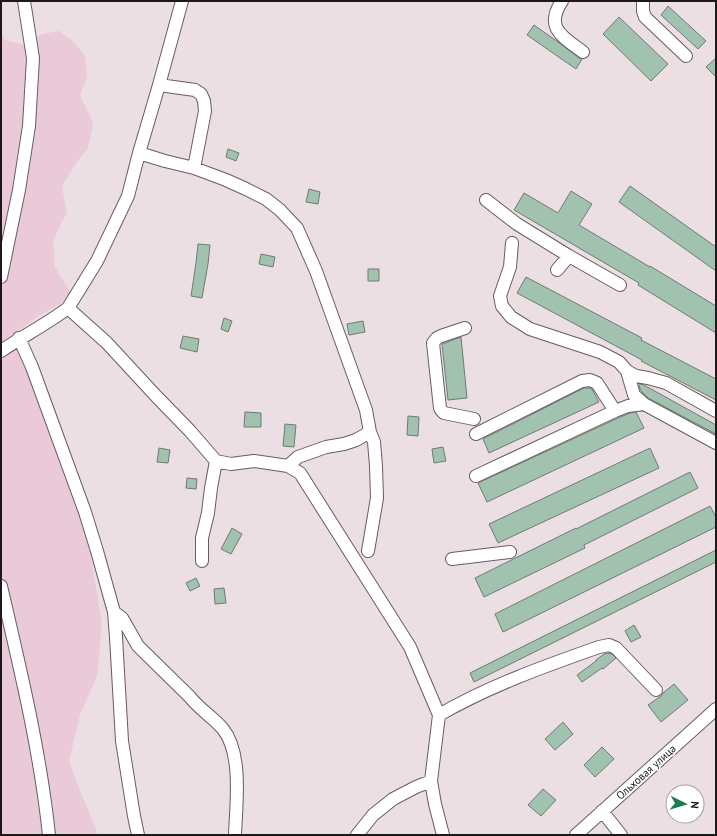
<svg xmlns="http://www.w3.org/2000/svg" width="717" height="836" font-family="'PT Sans',sans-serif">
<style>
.green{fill:#eacad8}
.building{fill:#a1c2ae;stroke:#707a74}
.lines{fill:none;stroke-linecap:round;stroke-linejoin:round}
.minor-casing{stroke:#675c61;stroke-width:14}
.minor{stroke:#fff;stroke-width:12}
.labels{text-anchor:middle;stroke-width:3;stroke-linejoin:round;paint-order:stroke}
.street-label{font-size:11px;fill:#1d181a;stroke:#fff}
</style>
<rect width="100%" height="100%" fill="#ecdfe4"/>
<path class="green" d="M 59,31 L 74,42 L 85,56 L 87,78 L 80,95 L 93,123 L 88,148 L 76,163 L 62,186 L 67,214 L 62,221 L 53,242 L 55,267 L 71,293 L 62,303 L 40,315 L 1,343 L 1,34 L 5,40 L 25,45 L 42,34 Z
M 19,340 L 87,534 L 102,623 L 97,676 L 80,715 L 69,761 L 76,781 L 96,829 L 97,835 L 1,835 L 1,354 Z"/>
<path class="building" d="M 668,6 L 706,41 L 698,49 L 661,15 Z
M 619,17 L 668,64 L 651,81 L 603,34 Z
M 534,25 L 558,42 L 579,58 L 582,59 L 576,69 L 527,35 Z
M 716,58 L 716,77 L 706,67 Z
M 228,149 L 239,153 L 236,161 L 226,157 Z
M 630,186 L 716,247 L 716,271 L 619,202 Z
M 309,189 L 320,192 L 318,204 L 306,202 Z
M 571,191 L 592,204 L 579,225 L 650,267 L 650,266 L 716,306 L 716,333 L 638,285 L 639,283 L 514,210 L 524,193 L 558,213 Z
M 198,244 L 210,245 L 208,264 L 202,298 L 191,296 L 196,263 Z
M 261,254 L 275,257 L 273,267 L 259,264 Z
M 368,269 L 379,269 L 379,281 L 368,281 Z
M 526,277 L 642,338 L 641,340 L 716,379 L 716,400 L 641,361 L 642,360 L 517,293 Z
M 224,318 L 232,321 L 228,332 L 221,329 Z
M 363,321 L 365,332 L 349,335 L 347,324 Z
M 183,336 L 199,339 L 197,352 L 180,348 Z
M 461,337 L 467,398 L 448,400 L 442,344 Z
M 640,384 L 644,385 L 716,425 L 716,434 L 648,398 L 641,391 L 639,386 Z
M 584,388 L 589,388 L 592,389 L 599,402 L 489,453 L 483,439 Z
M 245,412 L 261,413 L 261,427 L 244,427 Z
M 636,412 L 644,428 L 487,502 L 478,483 L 618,418 L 630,413 Z
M 408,416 L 419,417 L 418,436 L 407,435 Z
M 285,424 L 296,425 L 294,447 L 283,446 Z
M 443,447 L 446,461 L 434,463 L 432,449 Z
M 159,448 L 170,450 L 168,463 L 157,462 Z
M 650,448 L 659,468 L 498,543 L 489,524 Z
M 690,472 L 698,488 L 584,545 L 585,548 L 484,597 L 475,578 L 576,528 L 576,529 Z
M 187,478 L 197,479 L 196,489 L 186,488 Z
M 710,506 L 716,517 L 716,527 L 503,632 L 495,614 Z
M 232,528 L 242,534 L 231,554 L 221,549 Z
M 716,550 L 716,562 L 474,682 L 470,673 Z
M 196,578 L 200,586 L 190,591 L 186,583 Z
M 224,588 L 226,603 L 215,604 L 214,589 Z
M 634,625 L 641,637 L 631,642 L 625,631 Z
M 608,653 L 612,654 L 616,658 L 603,669 L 602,668 L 582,682 L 577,675 L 596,661 L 596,660 L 604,654 Z
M 674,684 L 688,700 L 661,722 L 648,705 L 661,696 L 663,693 Z
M 563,722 L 573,734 L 555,750 L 545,739 Z
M 602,747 L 614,759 L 595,777 L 584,765 Z
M 543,789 L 556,800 L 541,816 L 528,805 Z"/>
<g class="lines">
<g class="minor-casing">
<path id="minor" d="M 562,1 C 544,28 563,37 583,52
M 643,1 L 643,11 L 645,17 L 686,56
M 159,85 L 195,90 L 201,94 L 204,101 L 205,111 L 194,168
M 139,153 L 165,161 L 194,168 L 226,180 L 246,189 L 266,199 L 280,210 L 297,228 L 316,271 L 366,410 L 370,432 L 356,440 L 344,444 L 326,447 L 298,457 L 288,466
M 486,200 L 517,224 L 569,256 L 620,285
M 512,243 L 510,267 L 500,296 L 502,306 L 511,317 L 530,329 L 600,352 L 619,362 L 627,371 L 636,376 L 648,378 L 666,383 L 716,411
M 557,270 L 569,256
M 1,277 L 19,190 L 29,126 L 33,58 L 24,1
M 68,308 L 97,261 L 128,196 L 139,153 L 159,85 L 182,1
M 465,328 L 441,336 L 437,338 L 433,343 L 440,408 L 442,411 L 444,413 L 474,419
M 19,338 L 32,367 L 85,512 L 97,551 L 114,612 L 116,637 L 122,741 L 134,816 L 138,835
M 1,351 C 23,336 47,324 68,308 L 107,343 L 156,396 L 190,431 L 216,461 L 231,464 L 254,461 L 288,466 L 300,473 L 410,647 L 439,715 L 431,781 L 435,804 L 443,835
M 627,371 L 634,395 L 644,404 L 716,443
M 615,411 L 628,406 L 644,404
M 476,434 L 582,381 L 590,380 L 597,383 L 615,411 L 476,476
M 368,551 L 377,498 L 376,466 L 374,442 L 370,432
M 452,559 L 510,552
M 202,561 L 202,538 L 208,513 L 211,488 L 216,461
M 1,586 C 20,668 40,750 49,835
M 114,612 L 122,618 L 138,646 L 190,697 C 199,709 213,717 223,729 C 243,754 236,805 235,835
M 439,715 C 489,686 545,666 599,647 L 609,645 L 616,648 L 656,690
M 602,811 L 621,835
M 357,835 L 373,815 L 393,799 L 416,787 L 431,781
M 576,835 L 716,709"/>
</g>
<use href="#minor" class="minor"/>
</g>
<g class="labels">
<g class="street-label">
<text transform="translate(646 772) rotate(-42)" y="4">Ольховая улица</text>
</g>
</g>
<rect width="717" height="836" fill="none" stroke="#1d181a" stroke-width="4"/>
<g transform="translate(685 804) rotate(95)"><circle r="19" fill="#ffffff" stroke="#a5a3a3"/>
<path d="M0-3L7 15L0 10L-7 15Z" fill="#1d7b51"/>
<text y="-6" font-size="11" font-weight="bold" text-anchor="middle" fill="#1d181a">N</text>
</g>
</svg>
